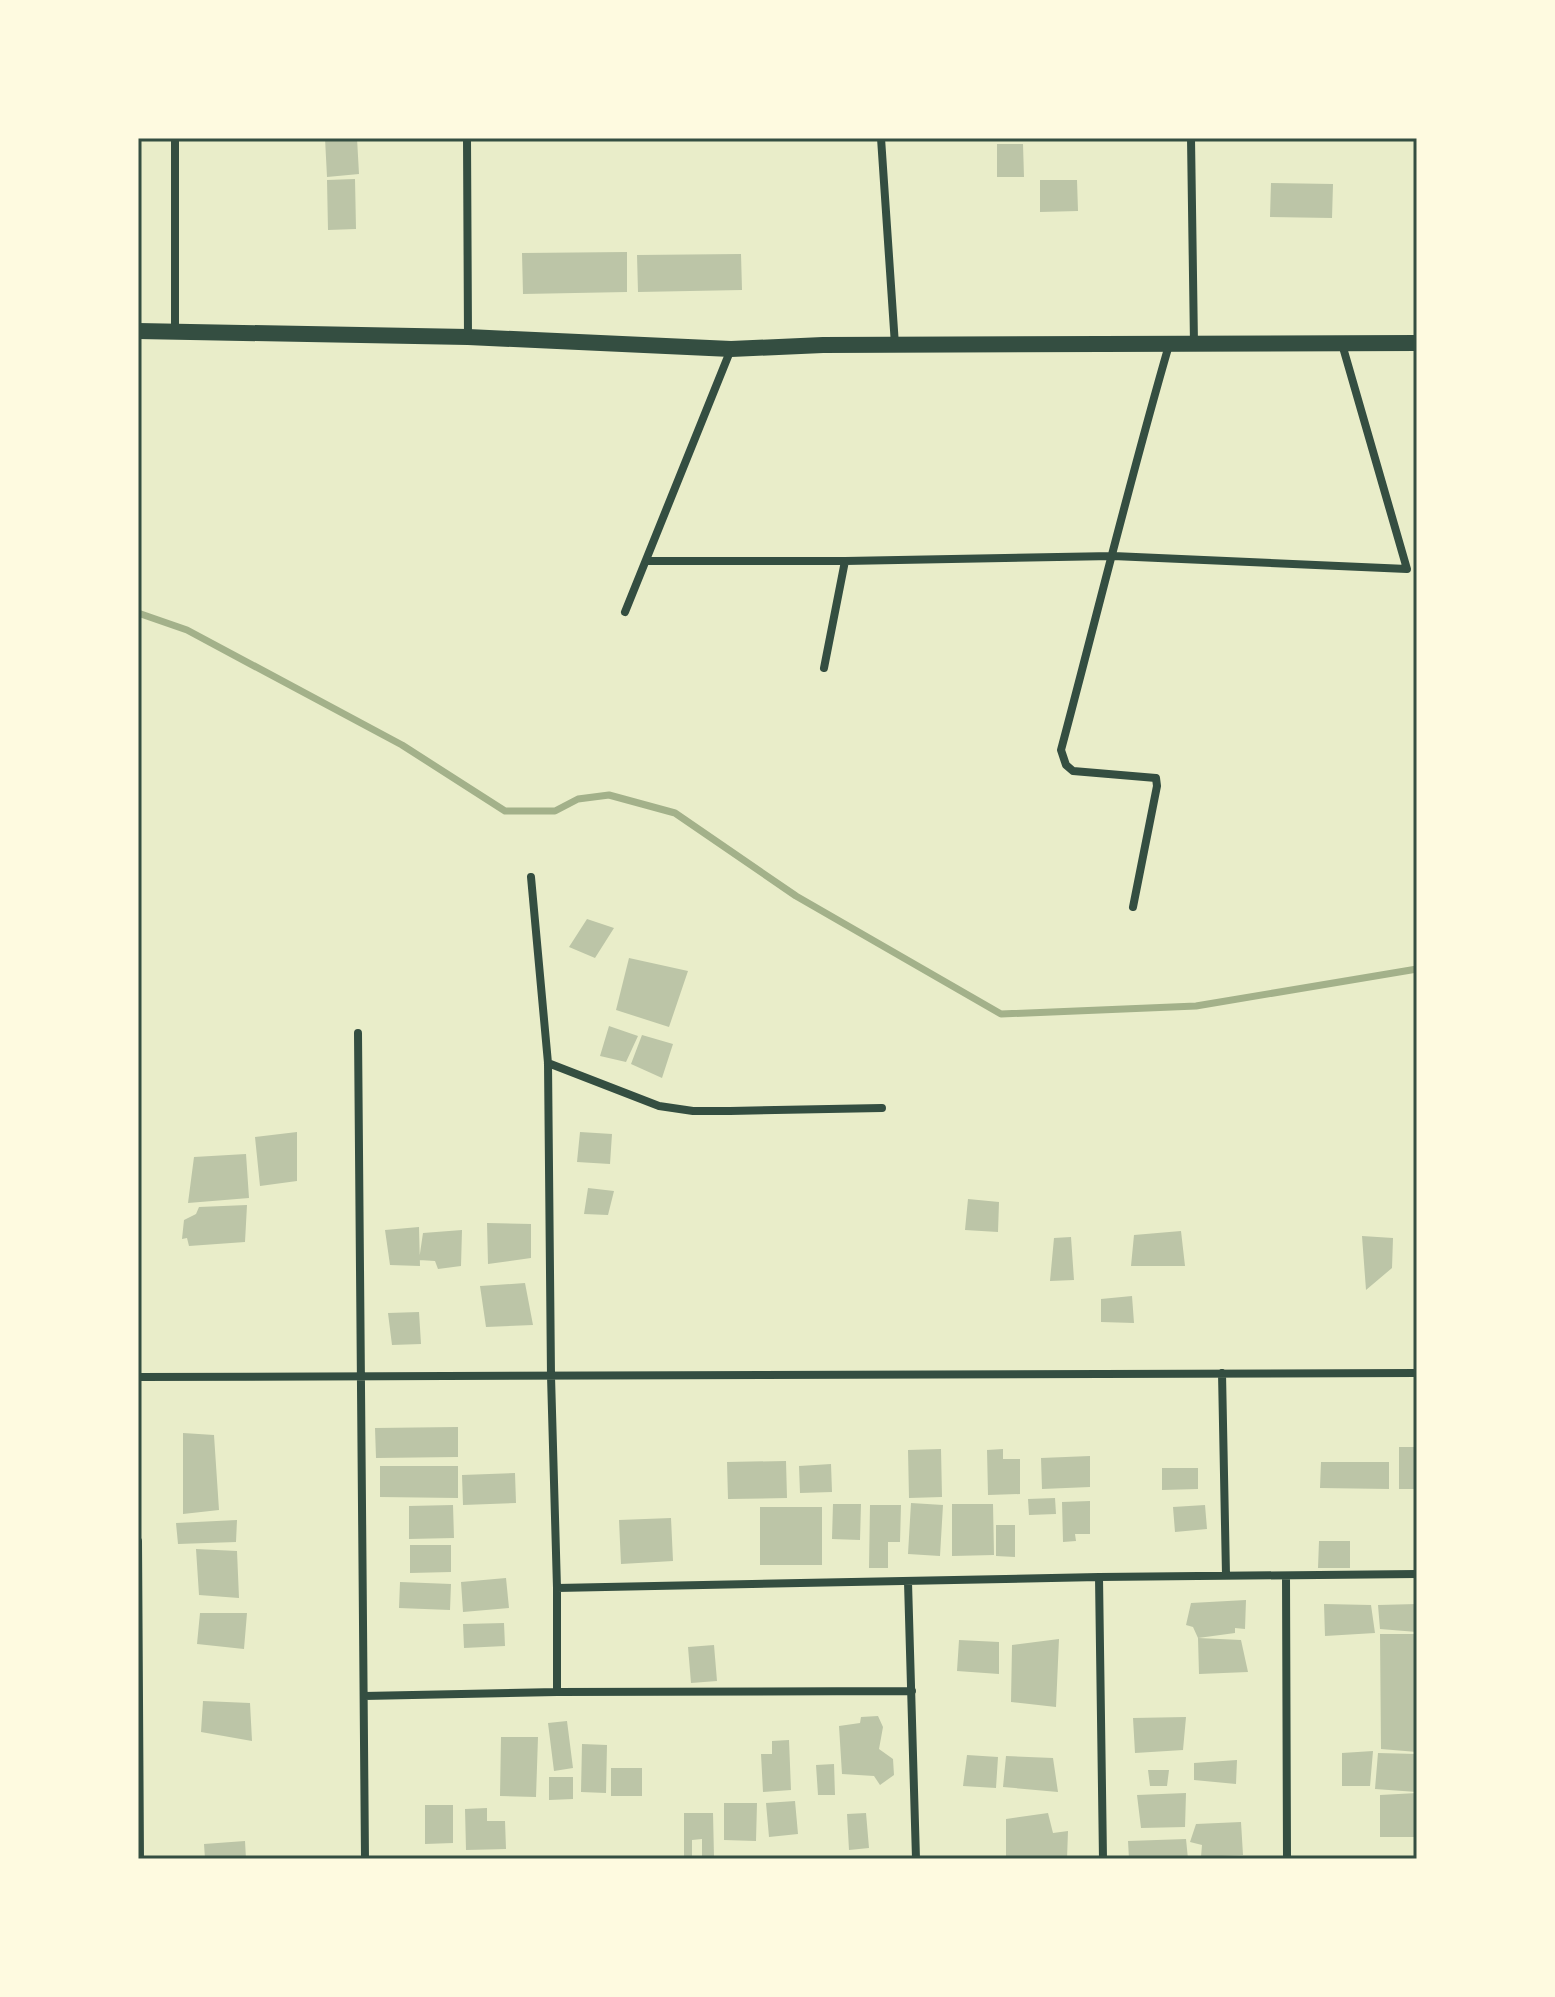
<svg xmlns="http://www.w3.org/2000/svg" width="1555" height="1997" font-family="'Alegreya Sans',sans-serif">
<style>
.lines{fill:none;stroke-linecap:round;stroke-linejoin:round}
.stream{stroke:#a3b18a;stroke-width:7}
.building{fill:#bcc5a7}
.minor{stroke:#344e41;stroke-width:8}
.secondary{stroke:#344e41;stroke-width:16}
.neatline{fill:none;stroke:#344e41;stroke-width:3}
</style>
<rect width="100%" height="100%" fill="#e9edc9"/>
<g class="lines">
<path class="stream" d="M 138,613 L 187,630 L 402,745 L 505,811 L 555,811 L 578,799 L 609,795 L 675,813 L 796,896 L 1001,1014 L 1196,1006 L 1417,969"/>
</g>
<path class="building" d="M 325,138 L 357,138 L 359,174 L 327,177 Z
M 997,144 L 1023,144 L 1024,177 L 997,177 Z
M 355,179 L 356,229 L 328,230 L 327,180 Z
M 1040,180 L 1077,180 L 1078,211 L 1040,212 Z
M 1271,183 L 1333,184 L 1332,218 L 1270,217 Z
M 627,252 L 627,292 L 523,294 L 522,253 Z
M 741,254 L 742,290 L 638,292 L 637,255 Z
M 587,919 L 614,928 L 595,958 L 569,947 Z
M 629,958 L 688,971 L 669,1027 L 616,1010 Z
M 609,1026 L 638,1036 L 626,1062 L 600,1056 Z
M 642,1035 L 673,1044 L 662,1078 L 631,1064 Z
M 297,1132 L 297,1181 L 260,1186 L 255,1137 Z
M 580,1132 L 612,1134 L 610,1164 L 577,1162 Z
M 246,1154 L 249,1198 L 188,1203 L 194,1157 Z
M 588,1188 L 614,1191 L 608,1215 L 584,1214 Z
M 968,1199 L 999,1202 L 998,1232 L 965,1230 Z
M 247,1205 L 245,1242 L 189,1246 L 187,1238 L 182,1239 L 184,1220 L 196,1214 L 199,1207 Z
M 487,1223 L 531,1224 L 531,1258 L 488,1264 Z
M 419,1227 L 420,1266 L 390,1265 L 385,1230 Z
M 462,1230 L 461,1266 L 438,1269 L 435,1261 L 419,1260 L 423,1233 Z
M 1181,1231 L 1185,1266 L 1131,1266 L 1134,1235 Z
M 1362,1236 L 1393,1238 L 1392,1268 L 1366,1290 Z
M 1071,1237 L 1074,1280 L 1050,1281 L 1054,1238 Z
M 525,1283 L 533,1325 L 486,1327 L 480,1286 Z
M 1132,1296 L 1134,1323 L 1101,1322 L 1101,1299 Z
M 419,1312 L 421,1344 L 392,1345 L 388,1313 Z
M 458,1427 L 458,1457 L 376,1458 L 375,1428 Z
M 183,1433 L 214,1435 L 219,1510 L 183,1514 Z
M 1399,1447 L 1417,1447 L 1417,1489 L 1399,1489 Z
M 941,1449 L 942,1497 L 909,1498 L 908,1450 Z
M 1003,1449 L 1003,1459 L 1020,1459 L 1020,1494 L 988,1495 L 987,1450 Z
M 1090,1456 L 1090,1487 L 1042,1489 L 1041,1458 Z
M 786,1461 L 787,1498 L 728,1499 L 727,1462 Z
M 1321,1462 L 1389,1462 L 1389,1489 L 1320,1488 Z
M 831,1464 L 832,1492 L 800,1493 L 799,1466 Z
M 380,1466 L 458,1466 L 458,1498 L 380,1497 Z
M 1162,1468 L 1198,1468 L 1198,1489 L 1162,1490 Z
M 515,1473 L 516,1503 L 463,1505 L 462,1475 Z
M 1055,1498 L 1056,1514 L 1029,1515 L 1028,1499 Z
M 1090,1501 L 1090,1534 L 1075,1534 L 1076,1541 L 1063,1542 L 1062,1502 Z
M 911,1503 L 943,1505 L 940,1556 L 908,1554 Z
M 833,1504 L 861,1504 L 860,1540 L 832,1539 Z
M 952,1504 L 993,1504 L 994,1555 L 952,1556 Z
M 453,1505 L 454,1538 L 409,1539 L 409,1506 Z
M 870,1505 L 901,1505 L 900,1542 L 888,1542 L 888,1568 L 869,1568 Z
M 1205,1505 L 1207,1529 L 1175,1532 L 1173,1507 Z
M 760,1507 L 822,1507 L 822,1565 L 760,1565 Z
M 671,1518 L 673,1561 L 621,1564 L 619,1520 Z
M 237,1520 L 236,1542 L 178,1544 L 176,1523 Z
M 996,1525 L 1015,1525 L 1015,1557 L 996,1556 Z
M 1319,1541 L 1350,1541 L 1350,1568 L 1318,1568 Z
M 410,1545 L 451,1545 L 451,1572 L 410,1573 Z
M 196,1549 L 237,1551 L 239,1598 L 199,1595 Z
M 506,1578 L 509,1608 L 463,1612 L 461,1582 Z
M 400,1582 L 451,1584 L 450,1610 L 399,1608 Z
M 1246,1600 L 1245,1629 L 1235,1628 L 1235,1633 L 1198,1638 L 1193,1627 L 1186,1625 L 1191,1603 Z
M 1324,1604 L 1371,1605 L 1375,1633 L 1325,1636 Z
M 1417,1604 L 1417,1632 L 1380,1629 L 1378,1605 Z
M 200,1613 L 247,1613 L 244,1649 L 197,1644 Z
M 504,1623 L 505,1646 L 464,1648 L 463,1624 Z
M 1380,1634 L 1417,1634 L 1417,1752 L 1381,1749 Z
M 1198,1638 L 1241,1640 L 1248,1672 L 1199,1674 Z
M 1059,1639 L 1056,1707 L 1011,1702 L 1012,1645 Z
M 959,1640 L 999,1642 L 999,1674 L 957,1671 Z
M 714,1645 L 717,1681 L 691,1683 L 688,1647 Z
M 203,1701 L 250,1703 L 252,1741 L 201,1732 Z
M 878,1716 L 883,1727 L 879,1749 L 893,1759 L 894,1775 L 880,1785 L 874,1776 L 842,1774 L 839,1726 L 860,1723 L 861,1717 Z
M 1186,1717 L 1183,1750 L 1135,1753 L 1133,1718 Z
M 567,1721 L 573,1768 L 554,1771 L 548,1723 Z
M 501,1737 L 538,1737 L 536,1797 L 500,1796 Z
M 789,1740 L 791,1790 L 763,1792 L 761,1754 L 772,1754 L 772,1741 Z
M 582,1744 L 607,1745 L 606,1793 L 581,1792 Z
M 1373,1751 L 1370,1786 L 1342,1786 L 1342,1753 Z
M 1378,1753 L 1417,1754 L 1417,1792 L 1375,1789 Z
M 967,1755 L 998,1757 L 996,1788 L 963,1786 Z
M 1006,1756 L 1053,1758 L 1058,1792 L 1003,1787 Z
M 1237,1760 L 1236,1784 L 1194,1780 L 1194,1763 Z
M 834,1764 L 835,1795 L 818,1795 L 816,1765 Z
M 611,1768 L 642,1768 L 642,1796 L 611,1796 Z
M 1148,1770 L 1169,1770 L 1167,1786 L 1150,1786 Z
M 549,1777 L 573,1777 L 573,1799 L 549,1800 Z
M 1186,1793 L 1185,1827 L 1141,1828 L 1137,1795 Z
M 1417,1793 L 1417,1837 L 1380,1837 L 1380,1795 Z
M 795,1801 L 798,1834 L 769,1837 L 766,1803 Z
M 724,1803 L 757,1803 L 756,1841 L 724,1840 Z
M 425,1805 L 453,1805 L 453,1843 L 425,1844 Z
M 487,1808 L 487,1821 L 505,1821 L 506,1849 L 466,1850 L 465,1809 Z
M 684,1813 L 713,1813 L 714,1857 L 702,1857 L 702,1839 L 692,1840 L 692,1857 L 684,1858 Z
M 866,1813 L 869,1848 L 849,1850 L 847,1814 Z
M 1048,1813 L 1053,1833 L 1068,1831 L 1067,1859 L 1006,1857 L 1006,1819 Z
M 1241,1822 L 1243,1855 L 1201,1857 L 1202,1845 L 1190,1842 L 1196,1824 Z
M 1186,1839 L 1188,1859 L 1129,1859 L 1128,1841 Z
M 245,1841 L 246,1859 L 205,1859 L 204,1844 Z"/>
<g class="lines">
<path class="minor" d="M 175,138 L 175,331
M 467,138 L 468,337
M 881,138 L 895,345
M 1191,138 L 1194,344
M 646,561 L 845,561 L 1113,556 L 1407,569 L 1342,344
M 625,612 L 731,349
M 824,668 L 845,561
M 531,877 L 548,1063 L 551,1376 L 557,1588 L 557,1692
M 1133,907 L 1157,786 L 1156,778 L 1073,771 L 1066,765 L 1061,750 C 1097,615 1130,479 1169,345
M 358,1033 L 365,1859
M 548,1063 L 659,1106 L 693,1111 L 730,1111 L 882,1108
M 1222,1373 L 1226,1575
M 138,1377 L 1417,1373
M 138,1541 L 140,1859
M 1286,1576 L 1287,1859
M 1099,1577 L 1103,1859
M 908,1582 L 916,1859
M 557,1588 L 1099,1577 L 1417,1574
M 364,1696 L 557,1692 L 912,1691"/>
<path class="secondary" d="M 138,331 L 468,337 L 731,349 L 823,345 L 1417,343"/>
</g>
<rect width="1555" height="1997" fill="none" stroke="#fefae0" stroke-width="280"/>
<rect x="140" y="140" width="1275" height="1717" class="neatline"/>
</svg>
